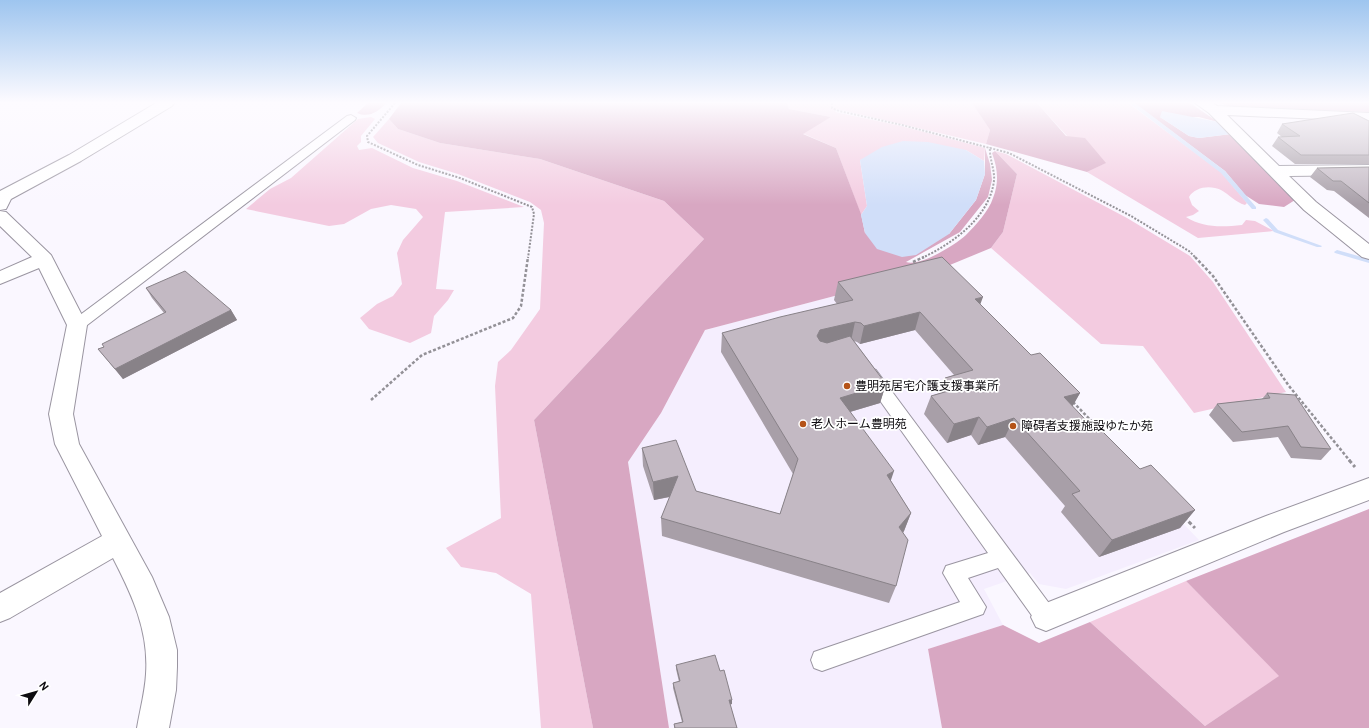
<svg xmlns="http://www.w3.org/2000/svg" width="1369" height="728" font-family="Overpass,'Noto Sans JP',sans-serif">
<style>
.built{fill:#f5eefe}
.green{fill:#f3cbe0}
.forest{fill:#d8a7c2}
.water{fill:#d0def9}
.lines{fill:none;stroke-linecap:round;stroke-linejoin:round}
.stream{fill:#d0def9;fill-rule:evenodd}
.lane-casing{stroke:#9a95a1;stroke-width:2}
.street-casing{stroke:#9a95a1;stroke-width:2}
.path-far2{stroke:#939197;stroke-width:2;stroke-dasharray:2 1.5;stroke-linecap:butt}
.path-far1{stroke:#939197;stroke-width:2.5;stroke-dasharray:3 2;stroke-linecap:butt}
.path{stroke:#939197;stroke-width:3;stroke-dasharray:4 2.5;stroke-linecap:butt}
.lane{fill:#fff;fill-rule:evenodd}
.street{fill:#fff;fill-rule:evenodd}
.wall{fill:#a89fa8}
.shaded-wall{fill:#888288}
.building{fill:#c3b9c3;stroke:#888288}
.poi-dot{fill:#b55318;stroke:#fff;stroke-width:1.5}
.labels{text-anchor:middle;stroke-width:3.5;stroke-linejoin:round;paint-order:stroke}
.poi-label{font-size:12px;fill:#0e0c10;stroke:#fff;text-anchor:start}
</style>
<rect width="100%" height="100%" fill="#faf7ff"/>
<path class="built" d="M 938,269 L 1199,540 L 1066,589 L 1039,584 L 1030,573 L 984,589 L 1003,625 L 928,649 L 942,728 L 669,728 L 628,462 L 661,413 L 705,330 Z"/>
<path class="green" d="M 787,103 L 972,103 L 990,130 L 986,144 L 837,109 L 835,112 L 901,126 L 985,148 L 984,161 L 966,150 L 860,160 L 867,206 L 861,215 L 836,148 L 802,133 L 831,117 L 789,109 Z
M 1037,103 L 1128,103 L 1221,172 L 1247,203 L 1245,205 C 1235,202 1230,195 1221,190 C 1210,185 1195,187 1189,197 L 1192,205 L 1199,211 L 1193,215 L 1186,217 C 1203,228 1222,227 1242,225 L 1246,220 L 1255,221 L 1274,231 L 1198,238 L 1087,172 L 1105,163 L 1067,136 Z
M 371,117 L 375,119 L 361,136 L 361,142 L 357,146 L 359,150 L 372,148 L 413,168 L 457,181 L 524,207 L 445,212 L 436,289 L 454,290 L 448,300 L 434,316 L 431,333 L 410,343 L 369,329 L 360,318 L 377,304 L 393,296 L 402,284 L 397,253 L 403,240 L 423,217 L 416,209 L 391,205 L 371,209 L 344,224 L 329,226 L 246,209 L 270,189 L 291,178 L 358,119 Z
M 389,119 L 398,129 L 440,143 L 540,159 L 664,201 L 704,239 L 534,420 L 593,728 L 541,728 L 531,594 L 496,573 L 461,567 L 446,548 L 501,518 L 495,386 L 498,362 L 511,350 L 540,309 L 544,223 L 541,210 L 530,202 L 458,174 L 419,162 L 378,143 L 373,137 Z
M 995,151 L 1006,154 L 1127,218 L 1190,256 L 1213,282 L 1286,392 L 1194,413 L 1143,346 L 1101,344 L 991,248 L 1003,232 L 1017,174 Z
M 1186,581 L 1280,676 L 1205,726 L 1090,622 Z"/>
<path class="forest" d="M 368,103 L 386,103 C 378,112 369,118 357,113 Z
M 401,103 L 787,103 L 789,109 L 831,117 L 803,134 L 836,148 L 861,214 L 865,233 L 949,234 L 976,200 L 985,174 L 985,148 L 990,164 L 992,180 L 988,197 L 960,232 L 906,262 C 920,267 955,245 966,235 C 975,226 989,211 993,198 C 999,183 998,169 992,153 L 995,151 L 1017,174 L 1003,232 L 991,248 L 945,267 L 705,330 L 661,413 L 628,462 L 669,728 L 593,728 L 534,420 L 704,239 L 664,201 L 540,159 L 440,143 L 398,129 L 389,119 Z
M 972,103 L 1037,103 L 1066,136 L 1085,138 L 1106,163 L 1087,172 L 986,144 L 990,130 Z
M 1134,103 L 1190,103 L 1218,122 L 1199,117 L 1160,117 L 1189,136 L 1199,138 L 1231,134 L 1295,200 L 1284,207 L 1259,204 L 1245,195 L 1225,171 Z
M 1220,103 L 1369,103 L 1369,112 L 1231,107 Z
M 1369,509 L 1369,728 L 942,728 L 928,649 L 1003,625 L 1039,643 L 1090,622 L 1205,726 L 1279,676 L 1186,581 Z"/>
<path class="water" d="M 1162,111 L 1218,122 L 1231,134 L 1199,138 L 1189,136 L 1160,117 Z
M 903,141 L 928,142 L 966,150 L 984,161 L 985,174 L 976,200 L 949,234 L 916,255 L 902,257 L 877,249 L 865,233 L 861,215 L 867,206 L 860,160 L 882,147 Z"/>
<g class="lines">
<path class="stream" d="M 1129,103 L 1135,103 L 1225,171 L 1256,207 L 1256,209 L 1252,209 L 1221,173 Z
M 1266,218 L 1268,219 L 1278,230 L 1322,246 L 1321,247 L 1317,247 L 1274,232 L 1263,220 Z
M 1337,250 L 1369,259 L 1369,263 L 1335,253 L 1334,252 Z"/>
<g class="lane-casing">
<path id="lane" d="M 351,115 L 356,118 L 355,120 L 82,329 L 77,330 L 72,329 L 69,325 L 72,321 L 347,116 Z
M 870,368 L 876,370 L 1054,610 L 1057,617 L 1054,624 L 1046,627 L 1038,624 L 998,568 L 968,578 L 986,607 L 983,614 L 822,671 L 814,668 L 811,660 L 814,652 L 960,602 L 943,573 L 946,566 L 988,553 L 864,378 L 862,374 L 864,370 Z"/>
</g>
<g class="street-casing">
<path id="street" d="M 156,103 L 174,103 L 172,106 L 81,161 L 11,199 L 6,209 L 0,210 L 0,191 L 69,155 Z
M 1195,103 L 1213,103 L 1217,106 L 1369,113 L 1369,121 L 1227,115 L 1279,166 L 1369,165 L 1369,175 L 1289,176 L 1316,202 L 1369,244 L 1369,259 L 1362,257 L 1304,210 L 1209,113 Z
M 0,211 L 6,212 L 51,255 L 87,325 L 73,414 L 79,444 L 152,577 L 169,617 L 177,650 L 177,667 L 176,690 L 169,728 L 137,728 C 140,710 145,692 146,674 C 149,631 132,595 113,558 L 10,618 L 0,622 L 0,593 L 102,536 L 55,444 L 49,414 L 67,325 L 39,268 L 0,284 L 0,271 L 32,257 L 0,226 Z
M 1369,478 L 1369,500 L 1284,532 L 1046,631 L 1036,627 L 1031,617 L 1036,607 L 1266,516 Z"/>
</g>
<path class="path-far2" d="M 395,103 L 367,136 L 368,142 L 418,165 L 460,178 L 532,207 L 534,214 L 528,258
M 832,103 L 832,108 L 839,111 L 902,125 L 1009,153 L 1131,216 L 1189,251 L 1196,258
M 922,258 C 953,243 989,218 994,181 C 995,169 989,159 990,147"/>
<path class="path-far1" d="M 1195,257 L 1213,276 L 1289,386 L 1350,461
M 913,262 L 924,257
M 371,400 L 422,355 L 513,318 L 521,306 L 528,257
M 1073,402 L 1103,433"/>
<path class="path" d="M 1349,460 L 1355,467
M 1184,517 L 1195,528"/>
<use href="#lane" class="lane"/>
<use href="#street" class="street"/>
</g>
<path class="wall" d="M 1369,121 L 1369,164 L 1295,164 L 1272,146 L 1278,137 L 1282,137 L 1277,133 L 1282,124 Z
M 1369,167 L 1369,218 L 1334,191 L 1327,190 L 1310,177 L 1317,168 Z
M 838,282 L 980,304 L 1031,355 L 1080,393 L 1072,406 L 1097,432 L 1140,469 L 1195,510 L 1180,528 L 1099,557 L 1061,512 L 1065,506 L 1005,437 L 978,445 L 971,435 L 947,443 L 924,414 L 931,396 L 940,393 L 945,378 L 954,375 L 915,330 L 860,344 L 857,342 L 854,341 L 886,384 L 880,403 L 850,412 L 891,481 L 911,513 L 904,531 L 903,533 L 896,586 L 889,603 L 662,536 L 661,518 L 670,497 L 654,500 L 643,466 L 642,448 L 696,491 L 780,514 L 793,474 L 721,352 L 722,333 L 837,304 L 834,300 Z
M 146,288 L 231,310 L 237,320 L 123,379 L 98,349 L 104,347 L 164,313 L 152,298 Z
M 1267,393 L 1331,449 L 1321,460 L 1291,458 L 1278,437 L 1233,442 L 1209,415 L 1217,404 L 1262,399 Z
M 676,665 L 720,671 L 732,700 L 732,704 L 730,704 L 737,728 L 674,728 L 674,724 L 682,722 L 673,688 L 673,683 L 679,682 L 676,669 Z"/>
<path class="shaded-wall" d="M 983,297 L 976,316 L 975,299 Z
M 231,310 L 237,320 L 123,379 L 115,369 Z
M 920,312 L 915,330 L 860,344 L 864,326 Z
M 855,322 L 851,341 L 817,349 L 817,336 L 820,330 Z
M 886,384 L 880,403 L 836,416 L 840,398 Z
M 1080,393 L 1070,411 L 1064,397 Z
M 979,417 L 971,435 L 947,443 L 954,424 Z
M 1014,418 L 1005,437 L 978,445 L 987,427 Z
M 894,471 L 888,489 L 887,475 Z
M 678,476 L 678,495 L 654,500 L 653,482 Z
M 1195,510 L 1180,528 L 1099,557 L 1112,540 Z
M 911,513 L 904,531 L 892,545 L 899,527 Z
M 729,700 L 732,700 L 732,704 L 729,705 Z"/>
<path class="building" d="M 1353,113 L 1369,121 L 1369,155 L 1301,155 L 1278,137 L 1300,136 L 1282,124 Z
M 1369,167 L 1369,203 L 1341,181 L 1333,181 L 1317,168 Z
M 942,257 L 983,297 L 975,299 L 1031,355 L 1040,353 L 1080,393 L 1064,397 L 1097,432 L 1102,431 L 1140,469 L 1151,465 L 1195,510 L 1112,540 L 1072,494 L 1080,491 L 1014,418 L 987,427 L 979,417 L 954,424 L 931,396 L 955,389 L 945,378 L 973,370 L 920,312 L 864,326 L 861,323 L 855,322 L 820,330 L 817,336 L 820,341 L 827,343 L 850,336 L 886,384 L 840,398 L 894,471 L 887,475 L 911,513 L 899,527 L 908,540 L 896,586 L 661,518 L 678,476 L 653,482 L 642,448 L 676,440 L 696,491 L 780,514 L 798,459 L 722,333 L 780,317 L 853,300 L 838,282 Z
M 185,271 L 231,310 L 115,369 L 98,349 L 104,347 L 102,344 L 166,312 L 146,288 Z
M 1267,393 L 1295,395 L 1331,449 L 1301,447 L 1288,426 L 1242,432 L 1217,404 L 1270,398 Z
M 715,655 L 720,671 L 724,670 L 732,700 L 729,700 L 737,728 L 675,728 L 674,724 L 683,722 L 673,683 L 680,681 L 676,665 Z"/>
<linearGradient id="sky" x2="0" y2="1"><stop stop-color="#9ec5ef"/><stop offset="0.5" stop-color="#fdfbff"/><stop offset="1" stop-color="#fdfbff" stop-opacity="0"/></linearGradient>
<rect width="1369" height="205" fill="url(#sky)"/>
<g class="poi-dot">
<circle cx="847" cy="386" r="4"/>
<circle cx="803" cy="424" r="4"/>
<circle cx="1013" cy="426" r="4"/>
</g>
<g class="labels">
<g class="poi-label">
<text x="855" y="390">豊明苑居宅介護支援事業所</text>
<text x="811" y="428">老人ホーム豊明苑</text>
<text x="1021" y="430">障碍者支援施設ゆたか苑</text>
</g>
</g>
<g transform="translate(36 692) rotate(53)" stroke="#ffffff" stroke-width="3" paint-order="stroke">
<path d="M0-3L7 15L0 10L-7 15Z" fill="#0e0c10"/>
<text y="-6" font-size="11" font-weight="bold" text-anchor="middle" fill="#0e0c10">N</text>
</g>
</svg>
